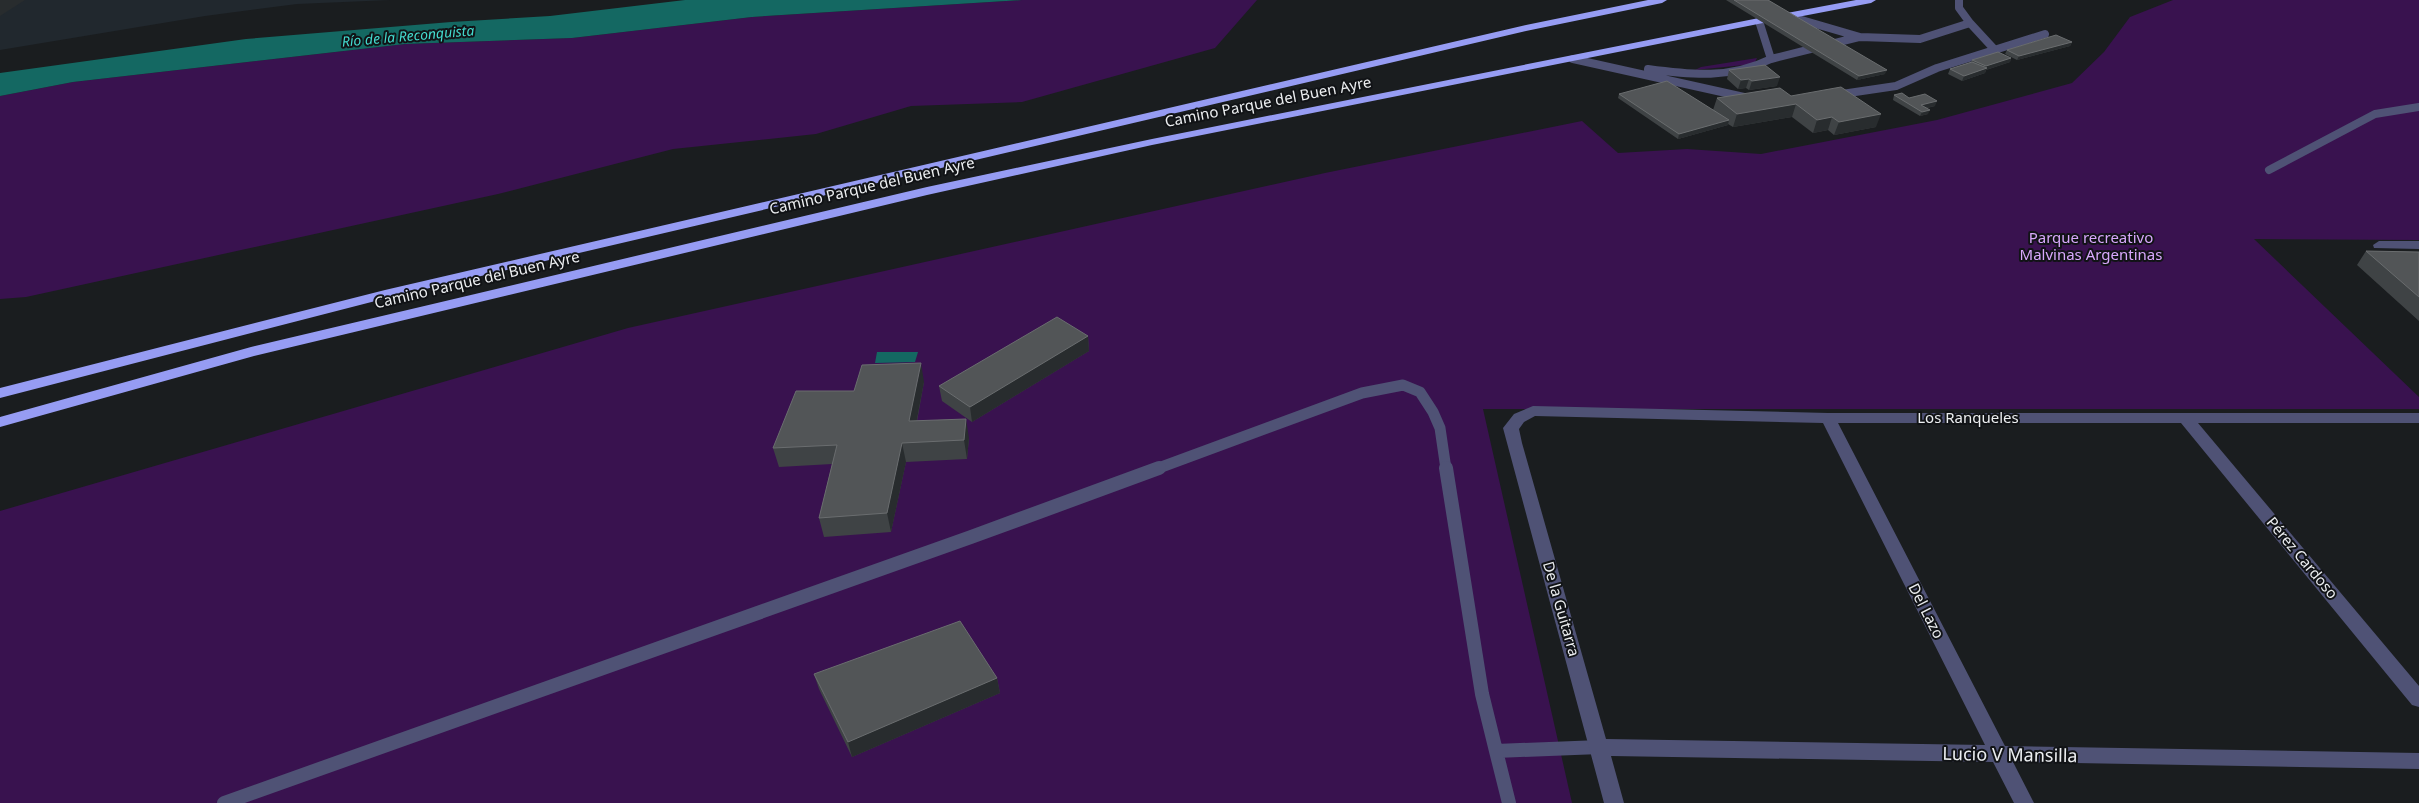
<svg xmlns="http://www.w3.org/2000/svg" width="2419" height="803" font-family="'Noto Sans',sans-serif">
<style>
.built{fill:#21282e}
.green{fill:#39124f}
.water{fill:#146862}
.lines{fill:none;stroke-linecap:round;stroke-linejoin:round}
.lane-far2{stroke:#4f5275;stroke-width:8}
.lane-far1{stroke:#4f5275;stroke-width:11}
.lane{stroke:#4f5275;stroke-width:14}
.street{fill:#4f5275;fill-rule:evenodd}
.highway{fill:#969cf3;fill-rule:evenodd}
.wall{fill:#3f4345}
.shaded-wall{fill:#282c2e}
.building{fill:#525557;stroke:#6a6d6f}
.labels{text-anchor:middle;stroke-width:4;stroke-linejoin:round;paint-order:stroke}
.far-water-label{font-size:14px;font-style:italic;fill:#44dbcf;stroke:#111316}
.street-label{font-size:15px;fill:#eceef0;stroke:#111316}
.park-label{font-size:15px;fill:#d8a8fc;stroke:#111316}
.near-street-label{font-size:18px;fill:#eceef0;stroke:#111316}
</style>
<rect width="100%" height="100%" fill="#1a1d1f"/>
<path class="built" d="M 0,0 L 390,0 L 297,4 L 205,16 L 0,50 Z"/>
<path class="green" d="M 1022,0 L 1257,0 L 1215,48 L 1022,102 L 911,106 L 816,134 L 673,149 L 498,194 L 26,297 L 0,299 L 0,96 L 73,82 L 405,44 L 572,38 L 752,17 Z
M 2173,0 L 2419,0 L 2419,240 L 2254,239 L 2419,397 L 2419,409 L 1483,409 L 1572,803 L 0,803 L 0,511 L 628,328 L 1325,173 L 1582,121 L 1618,153 L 1687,149 L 1761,154 L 1937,120 L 2072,83 L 2104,52 L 2130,17 Z
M 1757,58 L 1754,64 L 1695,70 L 1701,67 Z"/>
<path class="water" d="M 685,0 L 1022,0 L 752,17 L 572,38 L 405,44 L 73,82 L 0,96 L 0,73 L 246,39 L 451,22 L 550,16 Z
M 877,352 L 918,352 L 915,362 L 875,363 Z"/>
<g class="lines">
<path class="lane-far2" d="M 1788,16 L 1860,37 L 1920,39 L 1970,23 L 1959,8 L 1959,0
M 1970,23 L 1994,49
M 1573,59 L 1744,97
M 1771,59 L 1859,37
M 1648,69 C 1692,75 1730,79 1771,59 L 1759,21
M 1835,95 L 1896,86 L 1937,68 L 2045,34
M 2269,170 L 2375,114 L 2419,107"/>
<path class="lane-far1" d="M 1156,469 L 1362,393 L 1403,385 L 1420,392 L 1433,412 L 1440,428 L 1446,469"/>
<path class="lane" d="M 1446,468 L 1482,694 L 1496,751 L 1600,747
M 1496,751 L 1509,803
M 224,803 L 971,537 L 1159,468"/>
<path class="street" d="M 2379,241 L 2419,241 L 2419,249 L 2374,248 L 2373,245 Z
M 1533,406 L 1828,413 L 2419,413 L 2419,423 L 2198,423 L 2419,686 L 2419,707 L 2412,705 L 2181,423 L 1838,423 L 2005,746 L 2419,753 L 2419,769 L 2013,762 L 2034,803 L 2014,803 L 1993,762 L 1611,756 L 1624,803 L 1604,803 L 1503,428 L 1514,414 ZM 1535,416 L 1823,423 L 1985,745 L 1606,739 L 1522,443 L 1519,429 L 1524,422 Z"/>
<path class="highway" d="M 1648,0 L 1667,0 L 1662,3 L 1526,31 L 387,298 L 0,398 L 0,388 L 385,290 L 1526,25 Z
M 1856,0 L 1876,0 L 1871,3 L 1787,19 L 1782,16 L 1787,13 Z
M 1759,18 L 1763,19 L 1763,23 L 1152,145 L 927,195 L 254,356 L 0,427 L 0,417 L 251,347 L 927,187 L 1152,139 Z"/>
</g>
<path class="wall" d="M 1726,0 L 1768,0 L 1885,74 L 1857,80 Z
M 2072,42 L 2070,46 L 2017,60 L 2005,54 L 2007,50 Z
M 2011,58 L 2010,62 L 1986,70 L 1985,73 L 1962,81 L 1948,74 L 1950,69 L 1971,62 L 1972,60 Z
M 1729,70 L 1777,86 L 1749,90 L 1746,88 L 1738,89 L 1727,79 Z
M 1619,94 L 1713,110 L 1717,98 L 1791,96 L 1876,127 L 1834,135 L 1828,130 L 1813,133 L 1792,117 L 1733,127 L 1728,124 L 1728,125 L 1678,139 L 1618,98 Z
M 1894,95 L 1909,98 L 1935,106 L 1927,108 L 1928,114 L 1920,116 L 1893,100 Z
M 2366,251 L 2419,252 L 2419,321 L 2357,265 Z
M 1088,336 L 1089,351 L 972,422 L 942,401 L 939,386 Z
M 924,382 L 917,421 L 969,438 L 967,459 L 906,462 L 891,532 L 824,537 L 819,518 L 832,464 L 779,467 L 773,448 Z
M 814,674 L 997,678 L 1000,693 L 852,757 L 819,689 Z"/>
<path class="shaded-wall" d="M 0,0 L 25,0 L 0,16 Z
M 2072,42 L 2070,46 L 2017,60 L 2019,56 Z
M 2011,58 L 2010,62 L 1986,70 L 1985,73 L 1962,81 L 1964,76 L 1984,69 L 1986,66 Z
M 1887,70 L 1885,74 L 1857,80 L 1859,76 Z
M 1780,77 L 1777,86 L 1749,90 L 1752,81 Z
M 1749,79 L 1746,88 L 1738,89 L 1741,80 Z
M 1937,101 L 1935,106 L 1920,109 L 1921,105 Z
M 1796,104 L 1792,117 L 1733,127 L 1737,114 Z
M 1930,110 L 1928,114 L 1920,116 L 1922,112 Z
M 1881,114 L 1876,127 L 1834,135 L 1839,122 Z
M 1832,117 L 1828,130 L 1813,133 L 1817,120 Z
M 1729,120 L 1728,125 L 1678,139 L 1679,134 Z
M 1088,336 L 1089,351 L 972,422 L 970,407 Z
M 921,363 L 924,382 L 913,440 L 909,421 Z
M 966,419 L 969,438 L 967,459 L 964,440 Z
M 902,443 L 906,462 L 891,532 L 887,513 Z
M 997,678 L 1000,693 L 852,757 L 848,742 Z"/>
<path class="building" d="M 1734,0 L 1768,0 L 1887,70 L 1859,76 Z
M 2056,35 L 2072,42 L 2019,56 L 2007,50 Z
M 1998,52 L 2011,58 L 1986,66 L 1972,60 Z
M 1972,62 L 1987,68 L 1964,76 L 1950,69 Z
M 1765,65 L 1780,77 L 1752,81 L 1749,79 L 1741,80 L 1729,70 Z
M 1667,81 L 1729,120 L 1679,134 L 1619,94 Z
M 1841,87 L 1881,114 L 1839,122 L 1832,117 L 1817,120 L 1796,104 L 1737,114 L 1717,98 L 1780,88 L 1791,96 Z
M 1902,93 L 1909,98 L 1925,94 L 1937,101 L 1921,105 L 1930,110 L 1922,112 L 1894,95 Z
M 2366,251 L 2419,252 L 2419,297 Z
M 1057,317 L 1088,336 L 970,407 L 939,386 Z
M 921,363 L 909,421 L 966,419 L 964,440 L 902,443 L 887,513 L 819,518 L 837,445 L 773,448 L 796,391 L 854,391 L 862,365 Z
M 960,621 L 997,678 L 848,742 L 814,674 Z"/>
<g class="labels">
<g class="far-water-label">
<text transform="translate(408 36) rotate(-5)" y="5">Río de la Reconquista</text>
</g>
<g class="street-label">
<text transform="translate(1268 102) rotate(-11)" y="5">Camino Parque del Buen Ayre</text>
<text transform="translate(872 186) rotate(-13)" y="5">Camino Parque del Buen Ayre</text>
<text transform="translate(477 280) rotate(-13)" y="5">Camino Parque del Buen Ayre</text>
<text x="1968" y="423">Los Ranqueles</text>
<text transform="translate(2302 558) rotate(50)" y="5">Pérez Cardoso</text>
<text transform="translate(1561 609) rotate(74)" y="5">De la Guitarra</text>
<text transform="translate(1926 611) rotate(63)" y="5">Del Lazo</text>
</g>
<g class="park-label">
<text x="2091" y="243">Parque recreativo<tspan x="2091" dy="17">Malvinas Argentinas</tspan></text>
</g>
<g class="near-street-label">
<text transform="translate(2010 755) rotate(1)" y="6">Lucio V Mansilla</text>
</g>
</g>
</svg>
